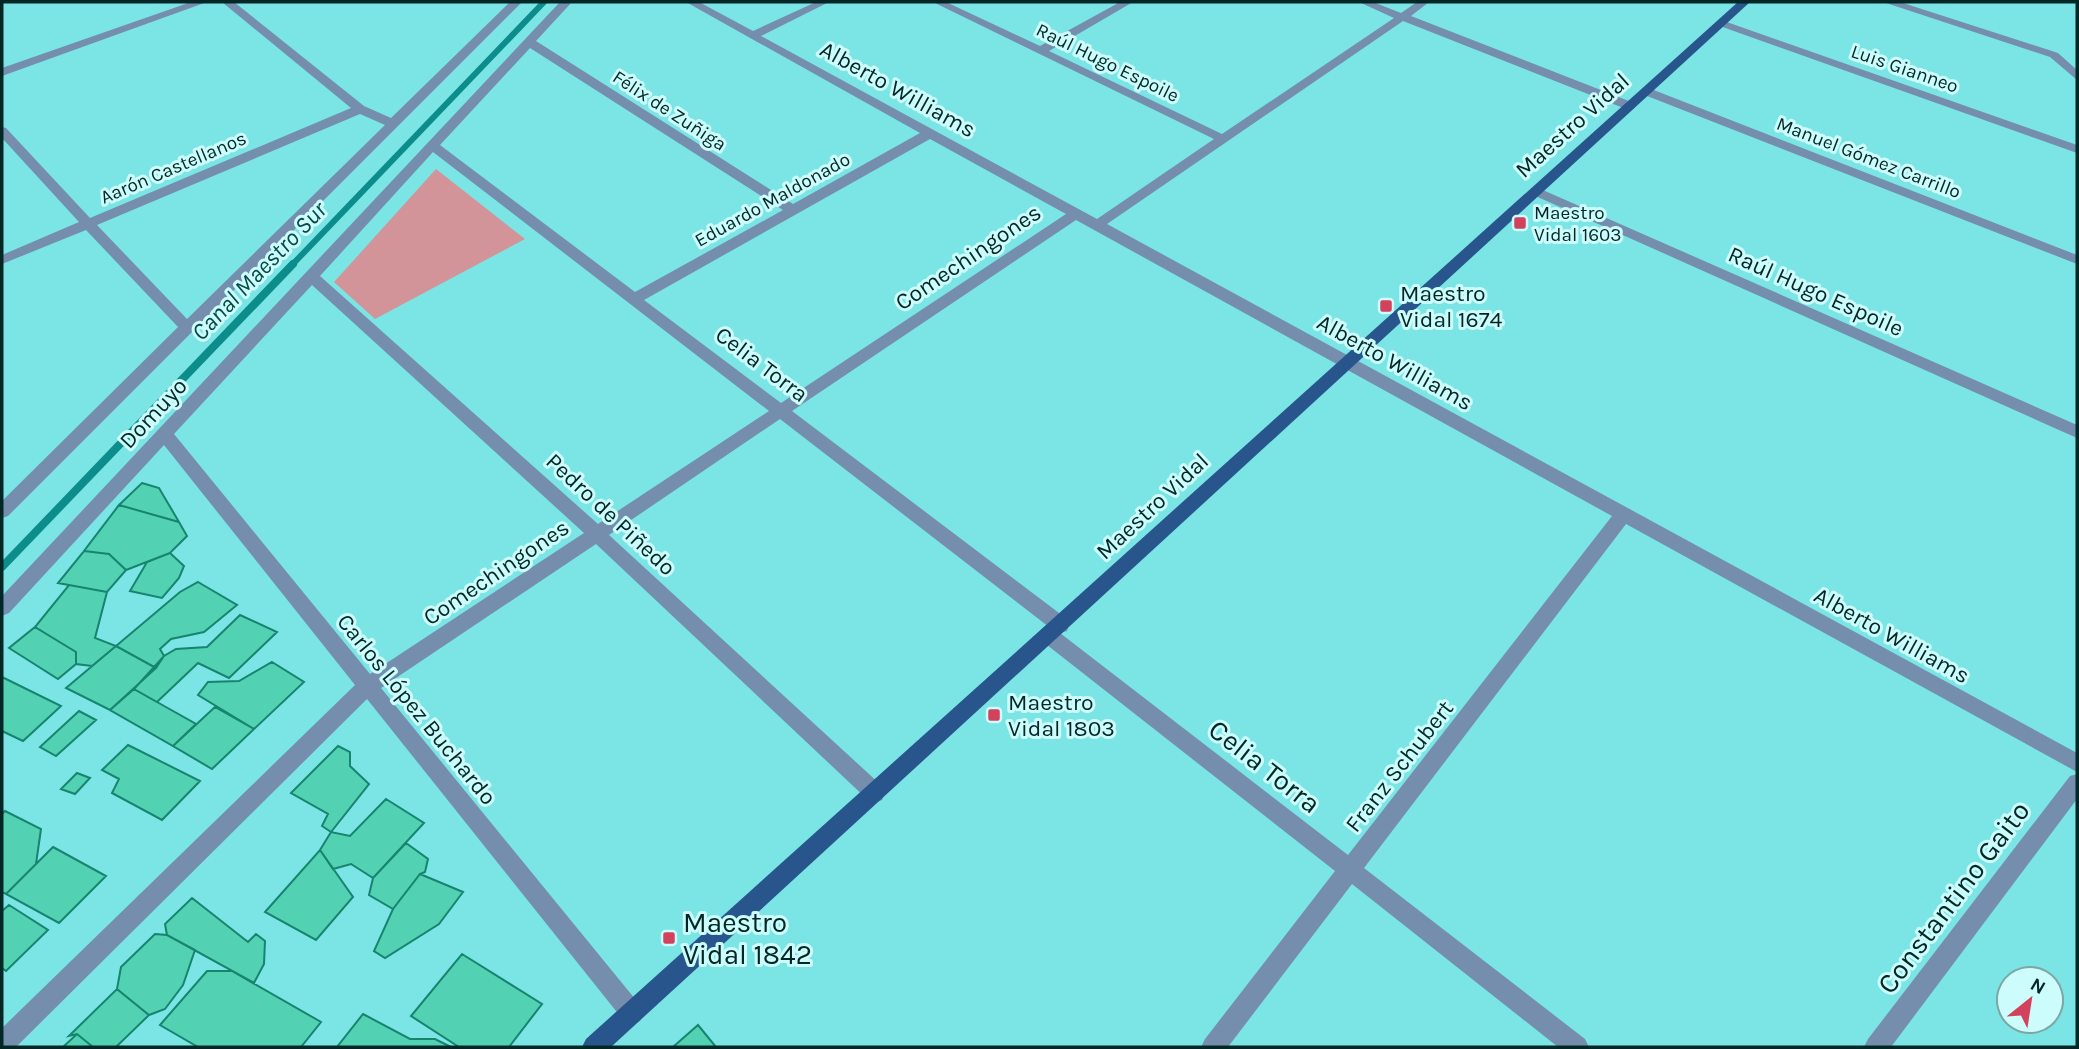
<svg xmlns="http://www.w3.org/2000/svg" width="2079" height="1049" font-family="Karla,sans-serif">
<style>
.green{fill:#d39499}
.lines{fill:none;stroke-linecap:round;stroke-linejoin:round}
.stream-far1{stroke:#0c8c8b;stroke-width:6}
.stream{stroke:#0c8c8b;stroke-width:8}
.building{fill:#53d2b3;stroke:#16846e;stroke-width:2}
.minor{fill:#768ead;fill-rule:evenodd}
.major{fill:#27558c;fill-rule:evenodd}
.poi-dot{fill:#d3425c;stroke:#ccfcfb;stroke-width:2.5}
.labels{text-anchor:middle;stroke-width:6;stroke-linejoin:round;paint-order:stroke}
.far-street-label{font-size:19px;fill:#032727;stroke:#ccfcfb}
.far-poi-label{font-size:19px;fill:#032727;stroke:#ccfcfb;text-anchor:start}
.street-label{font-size:23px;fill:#032727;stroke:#ccfcfb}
.poi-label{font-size:23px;fill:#032727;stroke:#ccfcfb;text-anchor:start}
.water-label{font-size:24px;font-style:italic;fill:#074a49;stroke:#ccfcfb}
.near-street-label{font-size:28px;fill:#032727;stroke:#ccfcfb}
.near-poi-label{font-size:28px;fill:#032727;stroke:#ccfcfb;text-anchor:start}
</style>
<rect width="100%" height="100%" fill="#7ae5e4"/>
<path class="green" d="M 436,169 L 525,239 L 375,319 L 334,282 Z"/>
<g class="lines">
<path class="stream-far1" d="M 291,266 L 544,2"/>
<path class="stream" d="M 2,567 L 293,264"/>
</g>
<path class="building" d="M 142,483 L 159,488 L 179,522 L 119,505 Z
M 119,505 L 179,522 L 187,536 L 170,553 L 126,570 L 109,554 L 84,551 Z
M 84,551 L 109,554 L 126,570 L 107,592 L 58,583 Z
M 170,553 L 184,566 L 179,578 L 162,598 L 130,591 L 147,562 Z
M 198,582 L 237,605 L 204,632 L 171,639 L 160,649 L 164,656 L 156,668 L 116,646 L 180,592 Z
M 69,585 L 107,592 L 95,638 L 116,646 L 92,666 L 76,664 L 76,652 L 35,627 Z
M 240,615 L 277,632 L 229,678 L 198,663 L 157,702 L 134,689 L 164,656 L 176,649 L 207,647 Z
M 35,627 L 76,652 L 76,664 L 58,679 L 9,648 Z
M 116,646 L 156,668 L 110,710 L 66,688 Z
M 272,662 L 304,682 L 254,729 L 198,695 L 208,682 L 239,681 Z
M 2,677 L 61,706 L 23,741 L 2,731 Z
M 134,689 L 157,702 L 196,724 L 173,746 L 110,710 Z
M 215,707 L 254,729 L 212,769 L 173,746 Z
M 79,711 L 96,720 L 56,756 L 40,747 Z
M 128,745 L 200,781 L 162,820 L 112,793 L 119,779 L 102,770 Z
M 338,746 L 350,752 L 350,766 L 369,784 L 331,832 L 322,826 L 328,814 L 291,793 Z
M 77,773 L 90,778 L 75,794 L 61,789 Z
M 386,799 L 424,823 L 373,878 L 351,864 L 333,869 L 320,850 L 331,832 L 350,836 Z
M 5,811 L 41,829 L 36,864 L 6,894 L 2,892 L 2,814 Z
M 406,843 L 428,859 L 425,872 L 420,874 L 393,909 L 369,895 L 373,878 Z
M 53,847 L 106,876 L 59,923 L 6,894 Z
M 320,850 L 353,897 L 316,940 L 265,912 Z
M 420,874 L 463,892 L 439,924 L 385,958 L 374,951 L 393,909 Z
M 192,898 L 248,942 L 256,934 L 265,941 L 264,964 L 254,983 L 167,935 L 165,924 Z
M 9,905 L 48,930 L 6,971 L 2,968 L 2,911 Z
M 155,934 L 167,935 L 195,950 L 183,985 L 165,1009 L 149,1015 L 117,989 L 121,967 Z
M 462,954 L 542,1004 L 509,1047 L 459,1047 L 411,1016 Z
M 207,971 L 232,971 L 321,1022 L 301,1047 L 198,1047 L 160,1025 Z
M 117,989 L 149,1015 L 116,1047 L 93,1047 L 77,1034 L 69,1036 Z
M 363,1014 L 410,1039 L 435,1039 L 451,1047 L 337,1047 Z
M 698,1025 L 716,1047 L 673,1047 Z
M 77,1034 L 93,1047 L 63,1047 Z"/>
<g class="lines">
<path class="minor" d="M 191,2 L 207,2 L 2,76 L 2,68 Z
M 222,2 L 234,2 L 364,106 L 391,118 L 510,2 L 522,2 L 8,516 L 2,518 L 2,501 L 178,327 L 86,230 L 2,264 L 2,255 L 79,222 L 2,138 L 2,127 L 6,128 L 90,218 L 351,108 ZM 360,114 L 385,125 L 187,319 L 97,225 Z
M 560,2 L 572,2 L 536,41 L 793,204 L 920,133 L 686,2 L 699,2 L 753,31 L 816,2 L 829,2 L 761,36 L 1097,219 L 1214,139 L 933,2 L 946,2 L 1040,46 L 1120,2 L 1133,2 L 1049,51 L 1222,134 L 1394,18 L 1359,2 L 1373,2 L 1401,13 L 1417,2 L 1429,2 L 1411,16 L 1634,103 L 1634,109 L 1626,109 L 1403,21 L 1107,224 L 2077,753 L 2077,772 L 1626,524 L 1364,868 L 1585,1039 L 1589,1047 L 1558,1047 L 1352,884 L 1228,1047 L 1201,1047 L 1205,1039 L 1335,871 L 1042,641 L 1040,635 L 1042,629 L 1049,627 L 780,419 L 609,535 L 882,786 L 885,793 L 882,800 L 875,803 L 868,800 L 596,544 L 381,688 L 640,1005 L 644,1013 L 640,1021 L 632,1025 L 624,1021 L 367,699 L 16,1047 L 2,1047 L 2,1028 L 355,685 L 164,445 L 9,613 L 2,616 L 2,596 ZM 530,48 L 783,210 L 635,292 L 440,145 ZM 930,139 L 1066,214 L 781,403 L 644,300 ZM 433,152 L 769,411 L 598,524 L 320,276 ZM 1076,220 L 1612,516 L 1348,855 L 1060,633 L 1067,631 L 1069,625 L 1067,619 L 792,411 ZM 312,285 L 584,533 L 370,674 L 174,434 Z
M 1883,2 L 1900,2 L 2058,53 L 2077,70 L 2077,80 L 2050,57 Z
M 1721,20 L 2077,145 L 2077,153 L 1717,25 L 1715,23 Z
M 1646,87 L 2077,255 L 2077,264 L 1642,94 L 1640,91 Z
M 1536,187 L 2077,425 L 2077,438 L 1531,194 L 1531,188 Z
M 2077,774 L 2077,799 L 1891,1047 L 1864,1047 L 1868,1039 L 2070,776 Z"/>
<path class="major" d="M 1738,2 L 1750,2 L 611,1047 L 582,1047 L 586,1039 Z"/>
</g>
<g class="poi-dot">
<rect x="1513" y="216" width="14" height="14" rx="3.5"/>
<rect x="1379" y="299" width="14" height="14" rx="3.5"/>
<rect x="987" y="708" width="14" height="14" rx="3.5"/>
<rect x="662" y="931" width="14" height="14" rx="3.5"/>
</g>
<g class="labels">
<g class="far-street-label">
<text transform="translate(1108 62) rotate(26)" y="7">Raúl Hugo Espoile</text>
<text transform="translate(1905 68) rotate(19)" y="7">Luis Gianneo</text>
<text transform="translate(670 110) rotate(33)" y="7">Félix de Zuñiga</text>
<text transform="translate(1869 157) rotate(21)" y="7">Manuel Gómez Carrillo</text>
<text transform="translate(173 167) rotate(-23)" y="7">Aarón Castellanos</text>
<text transform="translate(772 199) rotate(-29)" y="7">Eduardo Maldonado</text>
</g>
<g class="far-poi-label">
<text x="1534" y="219">Maestro<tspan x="1534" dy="22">Vidal 1603</tspan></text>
</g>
<g class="street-label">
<text transform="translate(898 89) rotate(29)" y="8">Alberto Williams</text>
<text transform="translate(1572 125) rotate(-42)" y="8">Maestro Vidal</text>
<text transform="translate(968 257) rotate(-34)" y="8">Comechingones</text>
<text transform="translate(1816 291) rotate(24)" y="8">Raúl Hugo Espoile</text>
<text transform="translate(1395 362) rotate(29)" y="8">Alberto Williams</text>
<text transform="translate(762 364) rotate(37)" y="8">Celia Torra</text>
<text transform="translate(153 413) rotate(-47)" y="8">Domuyo</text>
<text transform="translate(1152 506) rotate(-43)" y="8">Maestro Vidal</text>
<text transform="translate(611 514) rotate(43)" y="8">Pedro de Piñedo</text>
<text transform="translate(496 572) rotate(-34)" y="8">Comechingones</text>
<text transform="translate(1892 635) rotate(29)" y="8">Alberto Williams</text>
<text transform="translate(417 709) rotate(51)" y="8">Carlos López Buchardo</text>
<text transform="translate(1399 766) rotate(-52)" y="8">Franz Schubert</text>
</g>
<g class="poi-label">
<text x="1400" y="301">Maestro<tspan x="1400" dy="26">Vidal 1674</tspan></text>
<text x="1008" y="710">Maestro<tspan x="1008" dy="26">Vidal 1803</tspan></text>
</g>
<g class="water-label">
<text transform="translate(259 271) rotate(-46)" y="8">Canal Maestro Sur</text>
</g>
<g class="near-street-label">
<text transform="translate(1265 766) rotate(38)" y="10">Celia Torra</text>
<text transform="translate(1953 897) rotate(-53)" y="10">Constantino Gaito</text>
</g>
<g class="near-poi-label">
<text x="683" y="932">Maestro<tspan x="683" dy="32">Vidal 1842</tspan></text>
</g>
</g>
<rect width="2079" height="1049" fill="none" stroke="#032727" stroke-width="7"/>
<g transform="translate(2030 1000) rotate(30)"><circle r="33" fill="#ccfcfb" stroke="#7ca7a6" stroke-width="2"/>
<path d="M0-5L12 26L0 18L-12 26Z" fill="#d3425c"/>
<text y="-10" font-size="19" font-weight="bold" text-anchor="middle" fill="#032727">N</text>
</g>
</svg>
